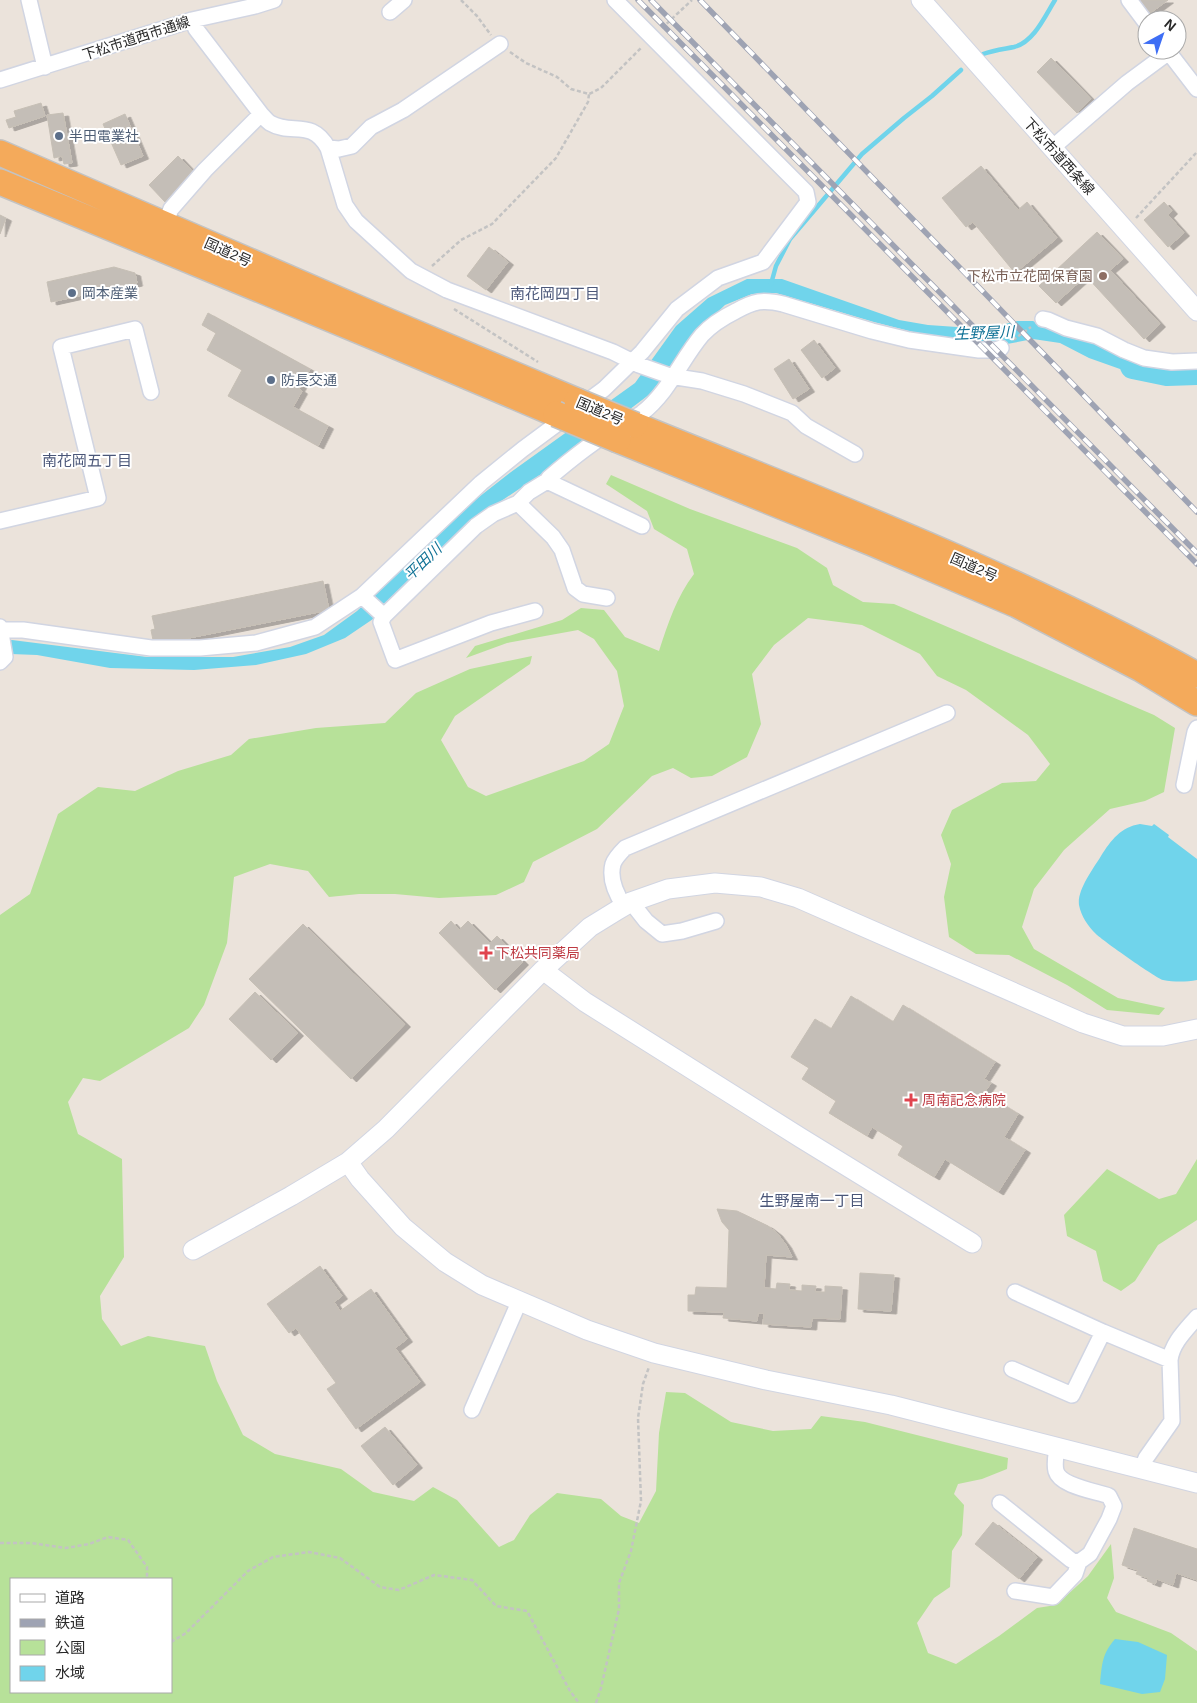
<svg xmlns="http://www.w3.org/2000/svg" width="1197" height="1703" font-family="Arial,'Noto Sans JP',sans-serif">
<style>
.green{fill:#b7e199;fill-rule:evenodd}
.water{fill:#70d4eb}
.lines{fill:none;stroke-linecap:round;stroke-linejoin:round}
.stream{stroke:#70d4eb;stroke-width:4.5}
.river{stroke:#70d4eb;stroke-width:26}
.building{fill:#c4beb7;stroke:#c6bfb5;filter:url(#shadow)}
.minor-casing{stroke:#d1d5e2;stroke-width:18}
.tertiary-casing{stroke:#d1d5e2;stroke-width:21}
.trunk-casing{stroke:#c3c3c3;stroke-width:28}
.path{stroke:#c3c3c3;stroke-width:2.5;stroke-dasharray:4 2.5;stroke-linecap:butt}
.minor{stroke:#fff;stroke-width:15}
.tertiary{stroke:#fff;stroke-width:19}
.trunk{stroke:#f4aa5b;stroke-width:25}
.rail-casing{stroke:#9ea3b3;stroke-width:5.5}
.rail{stroke:#fff;stroke-width:4;stroke-dasharray:11;stroke-linecap:butt}
.trunk-bridge-casing{stroke:#c3c3c3;stroke-width:28;stroke-linecap:butt}
.trunk-bridge{stroke:#f4aa5b;stroke-width:25}
.service-dot{fill:#5c6f8a;stroke:#fff;stroke-width:2}
.education-dot{fill:#8d6e63;stroke:#fff;stroke-width:2}
.health-dot{fill:#e0444e;stroke:#fff;stroke-width:2}
.labels{text-anchor:middle;stroke-width:4;stroke-linejoin:round;paint-order:stroke}
.street-label{font-size:14px;fill:#292929;stroke:#fff}
.service-label{font-size:14px;fill:#4e5e75;stroke:#fff;text-anchor:start}
.education-label{font-size:14px;fill:#785e54;stroke:#fff;text-anchor:end}
.health-label{font-size:14px;fill:#be3a42;stroke:#fff;text-anchor:start}
.neighbourhood-label{font-size:15px;fill:#4b5779;stroke:#fff}
.water-label{font-size:15px;font-style:italic;fill:#107296;stroke:#fff}
</style>
<defs>
<filter id="shadow"><feDropShadow dx="5.5" dy="3" stdDeviation="0" flood-color="#0004"/></filter>
</defs>
<rect width="100%" height="100%" fill="#ebe3db"/>
<path class="green" d="M 611,475 L 690,509 L 797,548 L 827,568 L 833,585 L 863,602 L 894,604 L 1154,715 L 1175,728 L 1164,792 L 1145,801 L 1110,809 L 1064,850 L 1034,889 L 1022,927 L 1034,949 L 1118,998 L 1165,1008 L 1159,1015 L 1107,1010 L 1067,985 L 1009,955 L 976,954 L 949,937 L 944,897 L 951,864 L 941,835 L 952,810 L 1002,783 L 1036,781 L 1050,764 L 1028,735 L 966,690 L 937,676 L 920,654 L 862,625 L 808,618 L 774,645 L 752,674 L 761,724 L 747,757 L 712,776 L 691,778 L 673,768 L 652,776 L 597,829 L 533,862 L 524,882 L 496,895 L 439,898 L 395,894 L 359,894 L 329,897 L 308,871 L 270,864 L 234,877 L 227,943 L 204,1005 L 189,1028 L 100,1081 L 83,1078 L 68,1102 L 78,1134 L 122,1159 L 124,1257 L 100,1296 L 102,1319 L 121,1346 L 148,1336 L 205,1346 L 217,1381 L 243,1435 L 275,1454 L 341,1469 L 373,1492 L 414,1501 L 433,1487 L 457,1500 L 499,1547 L 514,1540 L 530,1515 L 557,1493 L 601,1499 L 621,1516 L 639,1523 L 656,1491 L 659,1433 L 666,1392 L 685,1393 L 731,1422 L 773,1431 L 811,1429 L 821,1416 L 865,1422 L 1008,1458 L 1007,1469 L 982,1479 L 958,1484 L 954,1494 L 964,1505 L 962,1535 L 952,1551 L 950,1587 L 934,1598 L 917,1623 L 928,1653 L 956,1664 L 999,1636 L 1037,1608 L 1056,1605 L 1088,1576 L 1111,1544 L 1114,1578 L 1107,1598 L 1116,1612 L 1171,1633 L 1197,1651 L 1197,1703 L 0,1703 L 0,915 L 30,894 L 58,814 L 98,787 L 135,791 L 178,771 L 231,755 L 249,739 L 316,728 L 385,723 L 416,693 L 470,669 L 532,656 L 530,664 L 455,716 L 441,740 L 468,787 L 486,796 L 584,761 L 609,744 L 624,706 L 617,671 L 594,639 L 578,630 L 507,643 L 466,658 L 475,646 L 562,620 L 581,608 L 604,610 L 625,637 L 659,651 C 668,623 677,596 694,574 L 687,549 L 654,529 L 647,511 L 606,484 ZM 11,1579 L 171,1579 L 171,1692 L 11,1692 Z
M 1197,1159 L 1197,1220 L 1158,1245 L 1135,1281 L 1121,1291 L 1103,1281 L 1096,1251 L 1067,1236 L 1064,1215 L 1107,1169 L 1159,1199 L 1176,1194 Z"/>
<path class="water" d="M 747,279 L 782,279 L 899,320 L 928,325 L 986,329 L 1017,321 L 1033,321 L 1063,336 L 1097,344 L 1132,362 L 1167,373 L 1141,375 L 1120,369 L 1089,358 L 1060,343 L 1033,339 L 1007,344 L 984,345 L 936,338 L 874,322 L 776,293 L 752,294 L 725,305 L 696,333 L 650,394 L 568,456 L 482,514 L 373,619 L 345,638 L 306,654 L 256,665 L 194,670 L 110,668 L 37,655 L 11,654 L 0,641 L 12,640 L 147,657 L 233,657 L 290,647 L 324,635 L 357,611 L 452,518 L 511,472 L 635,383 L 676,326 L 708,298 Z
M 1140,824 L 1152,826 L 1154,824 L 1169,835 L 1168,837 L 1197,859 L 1197,980 C 1186,982 1174,982 1163,980 C 1156,978 1102,940 1096,934 C 1088,926 1081,916 1079,905 C 1077,890 1093,869 1101,856 C 1111,840 1121,827 1140,824 Z
M 1115,1639 L 1138,1642 L 1167,1655 L 1165,1679 L 1160,1692 L 1142,1694 L 1100,1684 C 1102,1664 1102,1654 1115,1639 Z"/>
<g class="lines">
<path class="stream" d="M 983,54 C 994,50 1004,49 1014,47 C 1034,42 1045,16 1055,0
M 771,284 L 776,266 L 790,239 L 862,154 L 904,118 L 932,96 L 961,70"/>
<path class="river" d="M 1133,366 L 1167,373 L 1197,372"/>
</g>
<path class="building" d="M 1141,0 L 1168,0 L 1149,14 L 1139,1 Z
M 1051,58 L 1091,99 L 1077,113 L 1037,72 Z
M 41,103 L 45,116 L 9,128 L 6,120 L 16,117 L 14,111 Z
M 63,113 L 72,163 L 64,164 L 62,156 L 54,158 L 47,115 Z
M 125,114 L 143,156 L 121,165 L 103,124 Z
M 178,156 L 194,173 L 165,202 L 149,185 Z
M 981,166 L 1018,210 L 1027,202 L 1057,238 L 1015,273 L 973,222 L 966,227 L 942,198 Z
M 1164,202 L 1172,211 L 1168,215 L 1184,233 L 1168,247 L 1144,220 Z
M 0,215 L 6,218 L 0,234 Z
M 1097,232 L 1123,259 L 1110,270 L 1160,324 L 1144,339 L 1086,276 L 1056,303 L 1039,286 Z
M 489,247 L 508,262 L 486,290 L 467,276 Z
M 114,267 L 135,273 L 137,283 L 51,302 L 47,282 Z
M 208,313 L 310,369 L 299,389 L 302,391 L 293,407 L 328,426 L 318,446 L 228,396 L 242,370 L 207,350 L 216,333 L 202,325 Z
M 814,340 L 835,368 L 822,378 L 801,350 Z
M 789,359 L 809,389 L 793,399 L 774,369 Z
M 323,581 L 329,610 L 154,645 L 151,630 L 155,629 L 152,616 Z
M 451,921 L 459,930 L 468,921 L 490,943 L 497,936 L 523,962 L 495,990 L 439,933 Z
M 303,924 L 405,1024 L 351,1079 L 249,979 Z
M 255,992 L 298,1033 L 271,1060 L 229,1019 Z
M 851,996 L 893,1022 L 903,1005 L 995,1062 L 984,1079 L 991,1083 L 984,1093 L 1018,1114 L 1004,1137 L 1025,1150 L 998,1192 L 945,1159 L 934,1177 L 898,1155 L 903,1146 L 872,1127 L 867,1136 L 829,1113 L 836,1101 L 802,1079 L 809,1068 L 791,1057 L 815,1019 L 831,1029 Z
M 717,1209 L 737,1211 L 768,1226 L 777,1233 L 786,1245 L 792,1257 L 766,1255 L 764,1288 L 776,1289 L 777,1283 L 790,1284 L 789,1290 L 802,1291 L 802,1285 L 816,1286 L 815,1292 L 825,1292 L 825,1286 L 842,1287 L 840,1319 L 812,1318 L 811,1327 L 763,1324 L 764,1313 L 758,1313 L 757,1321 L 723,1318 L 724,1312 L 688,1311 L 688,1295 L 695,1295 L 696,1287 L 727,1288 L 729,1230 L 722,1222 Z
M 320,1266 L 342,1296 L 334,1302 L 340,1311 L 371,1289 L 407,1339 L 395,1348 L 420,1382 L 356,1429 L 327,1389 L 336,1383 L 296,1328 L 289,1333 L 267,1304 Z
M 860,1273 L 894,1275 L 891,1311 L 858,1309 Z
M 385,1427 L 417,1465 L 393,1485 L 361,1446 Z
M 993,1522 L 1037,1557 L 1019,1579 L 975,1544 Z
M 1134,1528 L 1197,1549 L 1197,1580 L 1176,1573 L 1173,1585 L 1157,1579 L 1155,1584 L 1147,1581 L 1148,1578 L 1136,1574 L 1138,1570 L 1122,1565 Z"/>
<g class="lines">
<g class="minor-casing">
<path id="minor" d="M 29,0 L 45,67
M 1129,0 L 1147,24
M 390,12 L 404,0
M 192,20 L 196,29 L 261,114 C 264,117 267,121 270,123 C 292,136 311,118 328,148 L 345,205 L 356,221 L 411,271 L 447,290 L 613,352 L 639,365 L 670,376 L 702,381 L 744,394 L 792,413 L 806,426 L 855,454
M 1167,50 L 1197,89
M 0,80 L 192,20 L 255,6 L 274,0
M 328,148 L 339,149 L 352,146 L 371,127 L 403,110 L 500,44
M 1052,148 L 1127,83 L 1169,52
M 165,224 L 171,209 L 205,170 L 261,114
M 1043,319 L 1048,320 L 1066,328 L 1097,336 L 1124,350 L 1144,358 L 1172,362 L 1197,361
M 547,481 L 549,478 C 571,459 594,441 619,426 C 626,421 635,418 642,413 C 669,392 681,360 702,335 C 712,324 724,317 736,311 C 754,301 763,299 783,304 L 872,331 L 909,340 L 979,350 L 995,350 L 1001,348
M 518,503 L 553,537 L 562,550 L 575,588 L 583,594 L 607,598
M 0,521 L 98,498 L 61,347 L 135,329 L 151,392
M 362,596 L 384,616
M 535,611 L 491,623 L 395,660 L 381,622 L 384,616 L 476,526 L 493,514 L 518,503 L 529,492 L 547,481 L 642,526
M 0,627 L 5,657 L 0,662
M 0,630 L 23,630 L 151,648 L 200,648 L 256,643 L 315,627 L 362,596 L 481,483 L 523,449 L 604,389 L 642,352 L 677,309 L 718,278 L 763,262 L 808,202 L 806,192 L 615,0
M 1184,785 L 1195,732 L 1197,728
M 631,902 L 646,921 L 662,934 L 682,931 L 716,921
M 624,906 C 616,894 609,879 613,864 C 615,858 621,852 625,848 L 947,713
M 1015,1292 L 1103,1332 L 1170,1360
M 1012,1369 L 1072,1395 L 1103,1332
M 472,1410 L 519,1302
M 1142,1468 L 1146,1458 L 1172,1421 L 1170,1360 C 1172,1343 1186,1330 1197,1317
M 1000,1503 L 1071,1560 L 1079,1562
M 1015,1591 L 1053,1597 L 1075,1574 L 1079,1562 L 1090,1554 L 1109,1519 L 1114,1506 L 1109,1496 C 1095,1491 1060,1486 1056,1471 C 1054,1464 1056,1455 1057,1447"/>
</g>
<g class="tertiary-casing">
<path id="tertiary" d="M 921,0 L 1197,311
M 543,970 L 585,1002 L 801,1138 L 972,1243
M 348,1162 L 360,1179 L 403,1227 L 445,1262 L 482,1285 L 587,1330 L 654,1353 L 766,1380 L 891,1405 L 1197,1483
M 193,1250 L 291,1196 L 348,1162 L 386,1129 L 543,970 L 590,927 L 616,911 L 631,902 L 668,889 L 715,883 L 761,887 L 798,898 L 1083,1023 L 1123,1036 L 1163,1036 L 1197,1029"/>
</g>
<g class="trunk-casing">
<path id="trunk" d="M 0,153 L 390,322 L 577,401
M 0,182 L 379,339 L 556,414
M 635,425 C 825,502 1018,576 1197,675
M 618,440 L 872,543 L 1017,605 L 1141,669 L 1197,703"/>
</g>
<path class="path" d="M 461,0 L 477,16 L 491,35
M 662,28 L 692,0
M 510,52 L 526,63 L 557,77 L 571,89 L 589,94 L 601,88 L 642,47
M 1136,218 L 1197,152
M 432,266 L 461,240 L 492,224 L 556,158 L 588,102 L 589,94
M 454,309 L 538,362
M 1013,340 L 1031,327
M 0,1543 L 31,1543 L 66,1548 L 89,1544 L 108,1537 L 128,1540 L 147,1567 L 147,1579
M 171,1642 L 186,1633 L 248,1571 L 273,1557 L 309,1552 L 340,1558 L 380,1587 L 399,1590 L 434,1575 L 472,1580 L 496,1606 L 527,1611 L 570,1691 L 579,1703
M 596,1703 L 601,1688 L 619,1609 L 619,1583 L 631,1551 L 641,1501 L 638,1418 L 643,1384 L 649,1367"/>
<use href="#minor" class="minor"/>
<use href="#tertiary" class="tertiary"/>
<use href="#trunk" class="trunk"/>
<g class="rail-casing">
<path id="rail" d="M 638,0 L 1197,564
M 651,0 L 1197,553
M 700,0 L 1197,512"/>
</g>
<use href="#rail" class="rail"/>
<g class="trunk-bridge-casing">
<path id="trunk-bridge" d="M 577,401 L 635,425
M 556,414 L 618,440"/>
</g>
<use href="#trunk-bridge" class="trunk-bridge"/>
</g>
<g class="service-dot">
<circle cx="59" cy="136" r="5"/>
<circle cx="72" cy="293" r="5"/>
<circle cx="271" cy="380" r="5"/>
</g>
<circle class="education-dot" cx="1103" cy="276" r="5"/>
<g class="health-dot">
<path d="M483.5 945.5h5v5h5v5h-5v5h-5v-5h-5v-5h5z"/>
<path d="M908.5 1092.5h5v5h5v5h-5v5h-5v-5h-5v-5h5z"/>
</g>
<g class="labels">
<g class="street-label">
<text transform="translate(136 38) rotate(-18)" y="5">下松市道西市通線</text>
<text transform="translate(1059 156) rotate(48)" y="5">下松市道西条線</text>
<text transform="translate(228 252) rotate(24)" y="5">国道2号</text>
<text transform="translate(600 411) rotate(23)" y="5">国道2号</text>
<text transform="translate(974 567) rotate(24)" y="5">国道2号</text>
</g>
<g class="service-label">
<text x="69" y="141">半田電業社</text>
<text x="82" y="298">岡本産業</text>
<text x="281" y="385">防長交通</text>
</g>
<g class="education-label">
<text x="1093" y="281">下松市立花岡保育園</text>
</g>
<g class="health-label">
<text x="496" y="958">下松共同薬局</text>
<text x="922" y="1105">周南記念病院</text>
</g>
<g class="neighbourhood-label">
<text x="555" y="299">南花岡四丁目</text>
<text x="87" y="466">南花岡五丁目</text>
<text x="812" y="1206">生野屋南一丁目</text>
</g>
<g class="water-label">
<text transform="translate(984 333) rotate(-2)" y="5">生野屋川</text>
<text transform="translate(423 562) rotate(-44)" y="5">平田川</text>
</g>
</g>
<rect x="10" y="1578" width="162" height="115" fill="#ffffff" stroke="#a9a9a9"/>
<rect x="20" y="1594" width="25" height="8" fill="#ffffff" stroke="#a9a9a9"/>
<text x="55" y="1603" font-size="15" fill="#292929">道路</text>
<rect x="20" y="1619" width="25" height="8" fill="#9ea3b3" stroke="#a9a9a9"/>
<text x="55" y="1628" font-size="15" fill="#292929">鉄道</text>
<rect x="20" y="1640" width="25" height="15" fill="#b7e199" stroke="#a9a9a9"/>
<text x="55" y="1653" font-size="15" fill="#292929">公園</text>
<rect x="20" y="1666" width="25" height="15" fill="#70d4eb" stroke="#a9a9a9"/>
<text x="55" y="1678" font-size="15" fill="#292929">水域</text>
<g transform="translate(1162 35) rotate(40)"><circle r="24" fill="#ffffff" stroke="#a9a9a9"/>
<path d="M0-4L9 19L0 12L-9 19Z" fill="#3e6ef5"/>
<text y="-8" font-size="14" font-weight="bold" text-anchor="middle" fill="#292929">N</text>
</g>
</svg>
